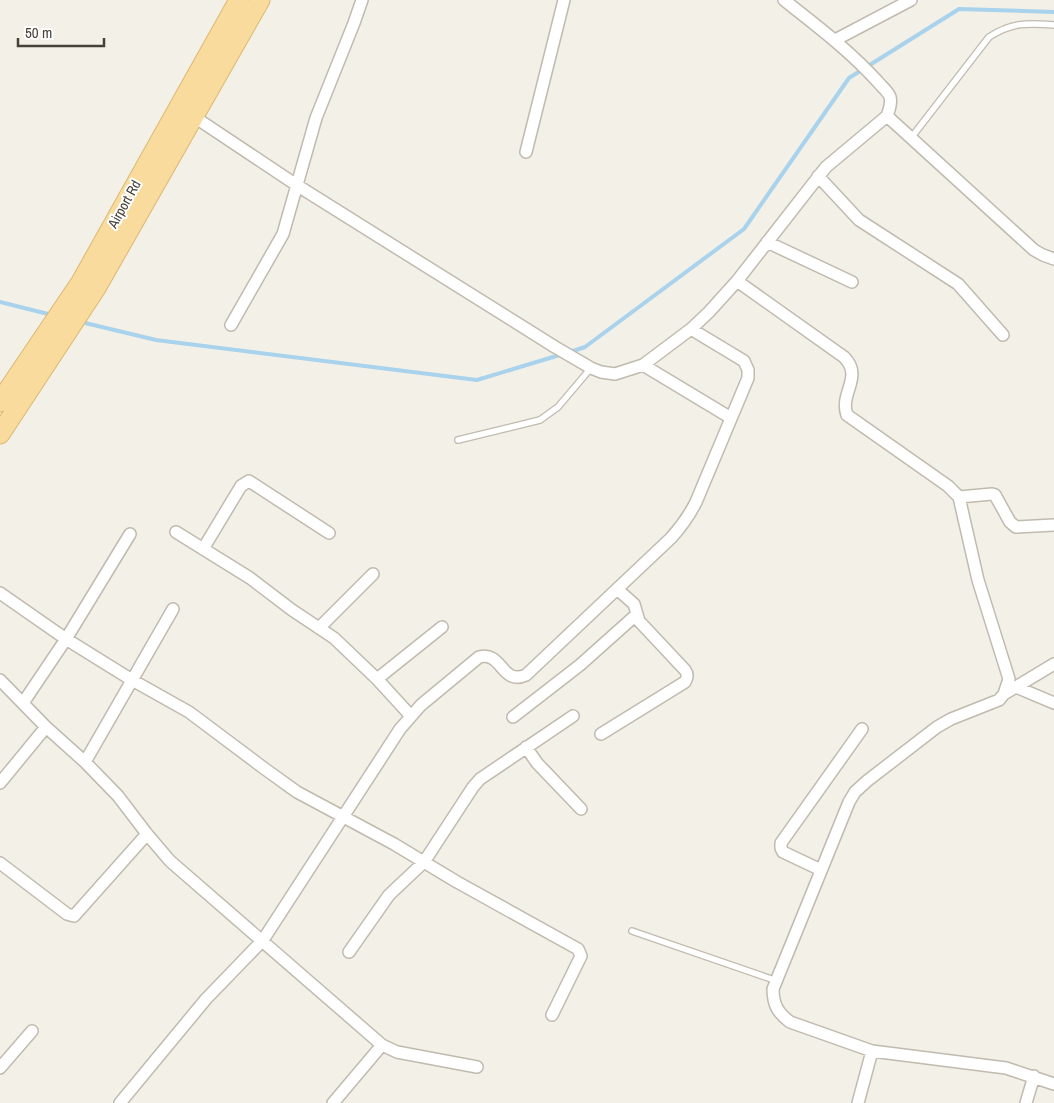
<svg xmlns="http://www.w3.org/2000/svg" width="1054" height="1103" font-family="'Archivo Narrow',sans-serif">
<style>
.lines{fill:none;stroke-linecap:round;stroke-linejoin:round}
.stream{stroke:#a9d2ec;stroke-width:4}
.lane-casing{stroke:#c1baae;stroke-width:8}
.street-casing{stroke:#c1baae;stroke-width:14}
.primary-casing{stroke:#dcb86d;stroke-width:21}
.lane{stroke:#fff;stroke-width:5.5}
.street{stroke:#fff;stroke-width:11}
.primary{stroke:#f8db9d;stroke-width:19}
.labels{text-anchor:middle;stroke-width:4;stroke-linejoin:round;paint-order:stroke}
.street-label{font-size:14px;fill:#464037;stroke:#fff}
</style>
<rect width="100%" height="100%" fill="#f3f0e8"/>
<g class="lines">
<path class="stream" d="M 0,302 L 52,315
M 81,322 L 156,340 L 477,380 L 563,354
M 570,352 L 585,347 L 744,229 L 849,78 L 959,9 L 1054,12"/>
<g class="lane-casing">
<path id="lane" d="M 911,138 L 989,37 C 1012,22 1028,23 1054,25
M 458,440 L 540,420 L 558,407 L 591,368
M 632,931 L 777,981"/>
</g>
<g class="street-casing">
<path id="street" d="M 835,40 L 911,0
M 190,114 L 298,186 L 555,347 L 591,368 L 601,372 L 615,374 L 643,365 L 691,329 L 709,312 L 737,281 L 826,167 L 887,116 C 889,110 892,104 890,97 C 888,91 882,87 878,82 C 850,51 817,26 784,0
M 887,116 L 1034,250 L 1043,255 L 1054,259
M 526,152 L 564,0
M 818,176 L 859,220 L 958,284 L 1003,335
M 767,242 L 852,282
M 737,281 L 844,357 C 864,377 839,393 847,415 L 948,486 L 959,497 L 978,580 L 1009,679 L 1004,694 L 999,700 L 951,719 L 937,727 L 867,781 L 855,792 L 849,802 L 773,989 C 773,1005 778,1013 790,1022 L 872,1051 L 1006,1068 L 1054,1084
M 231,325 L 283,234 L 316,118 L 354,23 L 362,0
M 643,365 L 731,418
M 959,497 L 992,494 L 995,495 L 1010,522 L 1016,527 L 1054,525
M 176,532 L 250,578 L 292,610 L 334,638 L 377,679 L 410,715
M 203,549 L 241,486 L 249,481 L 329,533
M 0,593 L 66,639 L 132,680 L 189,712 L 265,769 L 297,792 L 394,844 L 457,882 L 578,949 L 581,956 L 552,1015
M 319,628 L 373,574
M 377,679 L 442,627
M 0,680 L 46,727 L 85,762 L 118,796 L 147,834 L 170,861 L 382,1045 L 397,1052 L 477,1067
M 1016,687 L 1054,703
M 1004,694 L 1054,664
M 23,703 L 66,639 L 130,534
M 513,717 L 580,665 L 636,615
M 601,734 L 685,682 C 688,677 688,674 685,670 L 639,621 L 634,604 L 617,589
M 526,747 L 537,763 L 581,809
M 85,762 L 173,609
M 0,783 L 46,727
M 0,863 L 67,914 L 74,916 L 147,834
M 821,870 L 783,852 L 781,848 L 781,843 L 862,729
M 349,952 L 389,895 L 424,862 L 473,787 L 480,779 L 573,716
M 0,1068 L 32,1031
M 120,1103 L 206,999 L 263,940 L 400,729 L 421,705 L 479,657 C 503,651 501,686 526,675 L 671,538 C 681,527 689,516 696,502 L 748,378 L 748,370 L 744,361 L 691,329
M 333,1103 L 382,1045
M 858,1103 L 872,1051
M 1026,1103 L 1034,1076"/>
</g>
<g class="primary-casing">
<path id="primary" d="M 0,402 L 81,282 L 239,0
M 0,434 L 96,288 L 260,0"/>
</g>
<use href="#lane" class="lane"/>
<use href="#street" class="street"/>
<use href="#primary" class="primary"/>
</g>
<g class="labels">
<g class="street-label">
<text transform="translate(124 204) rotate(-61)" y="5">Airport Rd</text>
</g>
</g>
<path d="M18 38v8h86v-8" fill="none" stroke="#464037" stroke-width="2.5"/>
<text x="25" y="38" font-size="15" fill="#464037" stroke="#ffffff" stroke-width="4" paint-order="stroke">50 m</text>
</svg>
